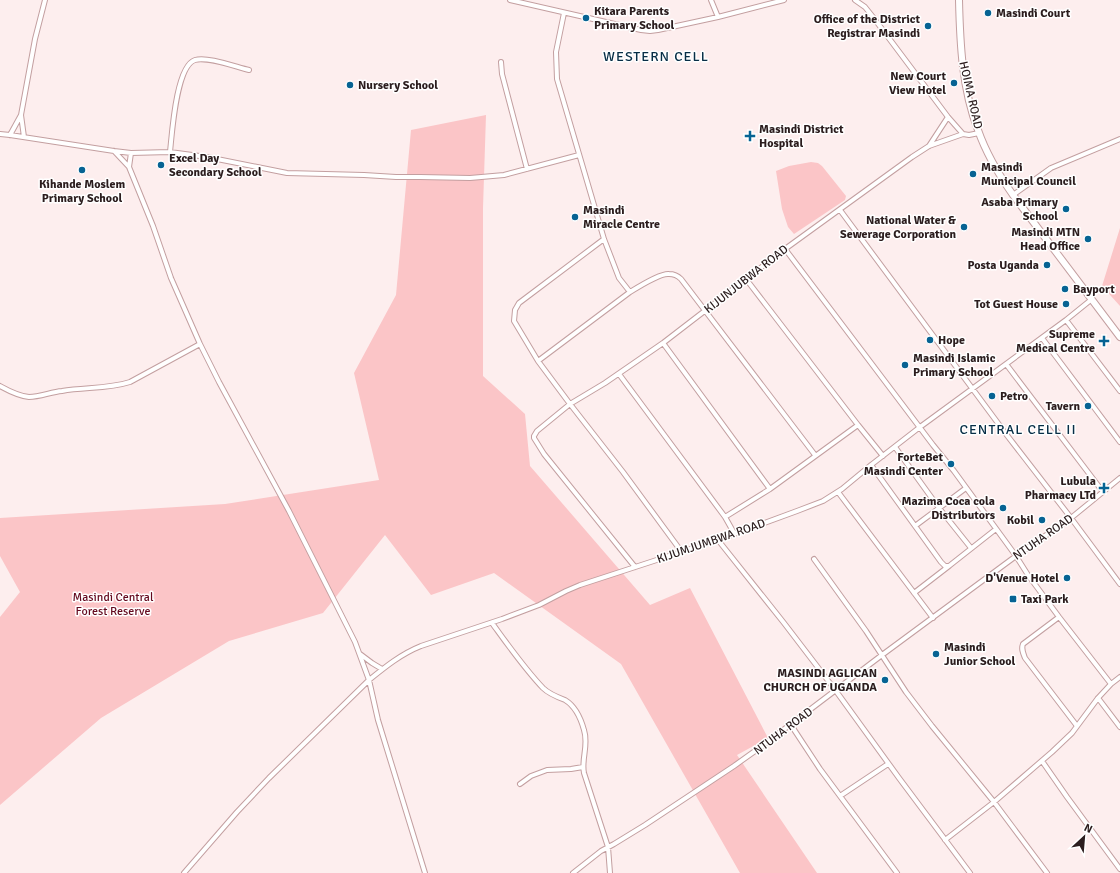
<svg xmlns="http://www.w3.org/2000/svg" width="1120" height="873" font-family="Signika,sans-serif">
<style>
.green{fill:#fbc5c7}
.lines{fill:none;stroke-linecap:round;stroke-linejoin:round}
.street-casing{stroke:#c39fa0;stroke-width:6}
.secondary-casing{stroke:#c39fa0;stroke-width:8}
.street{stroke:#fff;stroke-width:4}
.secondary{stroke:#fff;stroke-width:6}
.poi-dot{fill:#066393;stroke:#fff;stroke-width:1.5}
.labels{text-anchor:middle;stroke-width:3;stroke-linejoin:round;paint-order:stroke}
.poi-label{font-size:12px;font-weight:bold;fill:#2b1d1e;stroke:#fff;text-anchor:end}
.street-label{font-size:12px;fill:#2b1d1e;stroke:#fff}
.park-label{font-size:12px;fill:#64091e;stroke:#fff}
.quarter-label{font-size:14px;letter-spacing:1px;fill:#072e46;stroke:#fff}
</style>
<rect width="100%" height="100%" fill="#fdeeee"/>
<path class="green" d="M 486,115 L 483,208 L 483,376 L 525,414 L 530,466 L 650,605 L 690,588 L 768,738 L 737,755 L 817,873 L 740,873 L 621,664 L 494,573 L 431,595 L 385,535 L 323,613 L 229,641 L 101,718 L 0,805 L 0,617 L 20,592 L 0,556 L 0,518 L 225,504 L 379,480 L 354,373 L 396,295 L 411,130 Z
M 811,162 L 818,163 L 822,166 L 846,196 L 845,200 L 794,234 L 788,227 L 782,209 L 776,171 L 789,166 Z
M 1120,228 L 1120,306 L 1102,286 Z"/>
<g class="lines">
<g class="street-casing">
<path id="street" d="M 510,0 L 641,30 L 650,31 L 658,30 L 718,17 L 784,0
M 711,0 L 718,17
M 855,0 L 865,7 L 873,17 L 948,117 L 963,134 L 969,135 L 979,133
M 564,13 L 556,52 L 557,79 L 604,239 L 619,278 L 630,292 C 638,287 661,273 669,274 C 674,274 678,276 681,279 L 815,455
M 501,62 L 502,74 L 527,169
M 0,134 L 10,135 L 114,151 L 131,153 L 170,152 L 207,157 L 287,173 L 364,175 L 396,177 L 420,177 L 470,178 L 504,175 L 579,155
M 10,135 L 21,115
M 24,137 L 21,115 L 35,39 L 45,0
M 929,146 L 948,117
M 114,151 L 129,167 L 153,226 L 171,278 L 200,344 L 219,382 L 289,511 L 355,642 L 369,680 L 378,720 L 425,873
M 170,152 C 172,134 176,66 195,60 C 207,56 236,67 249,70
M 129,167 L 131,153
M 1013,195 L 1051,168 L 1120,139
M 840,210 L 1006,434 L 1071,518 L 1120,584
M 604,239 L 519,303 L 515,310 L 514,321 L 538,361 L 570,404 L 623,472 L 681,551
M 785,249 L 933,445 L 954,471 L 1016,556 L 1028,575 L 1059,617 L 1111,684 L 1120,677
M 746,279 L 858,425 L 883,456
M 1066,320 L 1120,391
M 1042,338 L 1120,442
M 663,343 L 770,489
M 538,361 L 630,292
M 1006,364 L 1103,492
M 619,374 L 725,517 L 734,533
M 0,386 C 9,391 19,396 29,397 C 40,397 51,392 62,391 C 85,387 108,389 130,382 L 200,344
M 895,447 L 939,508 L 971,548
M 871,465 L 941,562 L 945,566 L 949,566 L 996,529
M 838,492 L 933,618
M 725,517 L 770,489 L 858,425
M 915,526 L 966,488
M 718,540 L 784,623 L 836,691 L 899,778 L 970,873
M 814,559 L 866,631 L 906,692 L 932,726 L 994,802 L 1047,873
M 635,567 L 544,454 L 534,438 L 534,436 L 537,431 L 570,404 L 605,383 L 663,343 L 785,249 L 912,157 L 929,146 L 963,134
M 914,593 L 949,566
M 1059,617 L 1023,644 C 1021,649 1023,653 1025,658 L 1077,726
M 492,623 C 508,645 524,668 543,688 C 549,694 557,697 565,700 C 575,706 581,719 584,730 C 589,745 581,759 584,773 L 608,847 L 610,873
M 360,654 L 372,663 L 382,669
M 1098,698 L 1120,727
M 791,725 L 820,769 L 897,873
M 1042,761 L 1067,797 L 1120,869
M 520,784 L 531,776 L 547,770 L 571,769 L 583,767
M 840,796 L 888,764
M 945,840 L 994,802 L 1052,752 L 1072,733 L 1098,698 L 1111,684
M 184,873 L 237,812 L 269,778 L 369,680 C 385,667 401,654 421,646 L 502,619 L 539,605 L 566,591 L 580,585 L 718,540 L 797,511 L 823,501 L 842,489 L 871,465 L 920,427 L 1066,320 L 1092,299
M 573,873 L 601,851 L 614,844 L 645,825 L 734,766 L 762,746 L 882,655 L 1016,556 L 1071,518 L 1120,478"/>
</g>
<g class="secondary-casing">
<path id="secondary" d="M 959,0 C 960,43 962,89 978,130 C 986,153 999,175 1013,195 L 1120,337"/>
</g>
<use href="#street" class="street"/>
<use href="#secondary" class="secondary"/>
</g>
<g class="poi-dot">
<circle cx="988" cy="13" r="4"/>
<circle cx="586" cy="18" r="4"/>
<circle cx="928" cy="26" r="4"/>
<circle cx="954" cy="83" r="4"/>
<circle cx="350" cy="85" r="4"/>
<path d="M748 130h4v4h4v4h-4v4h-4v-4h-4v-4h4z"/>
<circle cx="161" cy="165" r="4"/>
<circle cx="82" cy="170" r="4"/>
<circle cx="973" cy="174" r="4"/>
<circle cx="1066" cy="209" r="4"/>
<circle cx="575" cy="217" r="4"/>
<circle cx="964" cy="227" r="4"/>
<circle cx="1088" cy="239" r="4"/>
<circle cx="1047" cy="265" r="4"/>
<circle cx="1065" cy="289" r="4"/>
<circle cx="1066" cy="304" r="4"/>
<circle cx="930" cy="340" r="4"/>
<path d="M1102 335h4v4h4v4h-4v4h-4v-4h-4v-4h4z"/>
<circle cx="905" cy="365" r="4"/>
<circle cx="992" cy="396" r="4"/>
<circle cx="1088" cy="406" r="4"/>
<circle cx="951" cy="464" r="4"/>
<path d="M1102 482h4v4h4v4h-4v4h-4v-4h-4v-4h4z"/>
<circle cx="1003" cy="508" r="4"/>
<circle cx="1042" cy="520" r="4"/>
<circle cx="1067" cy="578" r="4"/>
<rect x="1009" y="595" width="8" height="8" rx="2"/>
<circle cx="936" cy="654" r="4"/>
<circle cx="885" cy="680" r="4"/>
</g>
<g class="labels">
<g class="poi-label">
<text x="594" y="15" text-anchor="start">Kitara Parents<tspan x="594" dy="14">Primary School</tspan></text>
<text x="996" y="17" text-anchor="start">Masindi Court</text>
<text x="920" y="23">Office of the District<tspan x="920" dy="14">Registrar Masindi</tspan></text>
<text x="946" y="80">New Court<tspan x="946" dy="14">View Hotel</tspan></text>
<text x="358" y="89" text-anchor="start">Nursery School</text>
<text x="759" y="133" text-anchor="start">Masindi District<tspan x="759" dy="14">Hospital</tspan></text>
<text x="169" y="162" text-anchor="start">Excel Day<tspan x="169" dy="14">Secondary School</tspan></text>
<text x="981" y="171" text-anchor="start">Masindi<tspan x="981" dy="14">Municipal Council</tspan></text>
<text x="82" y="188" text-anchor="middle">Kihande Moslem<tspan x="82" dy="14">Primary School</tspan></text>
<text x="1058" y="206">Asaba Primary<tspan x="1058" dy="14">School</tspan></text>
<text x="583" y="214" text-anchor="start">Masindi<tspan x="583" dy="14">Miracle Centre</tspan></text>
<text x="956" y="224">National Water &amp;<tspan x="956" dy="14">Sewerage Corporation</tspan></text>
<text x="1080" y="236">Masindi MTN<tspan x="1080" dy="14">Head Office</tspan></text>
<text x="1039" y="269">Posta Uganda</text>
<text x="1073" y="293" text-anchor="start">Bayport</text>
<text x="1058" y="308">Tot Guest House</text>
<text x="1095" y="338">Supreme<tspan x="1095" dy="14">Medical Centre</tspan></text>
<text x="938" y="344" text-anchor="start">Hope</text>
<text x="913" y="362" text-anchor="start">Masindi Islamic<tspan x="913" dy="14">Primary School</tspan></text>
<text x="1000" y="400" text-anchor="start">Petro</text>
<text x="1080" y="410">Tavern</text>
<text x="943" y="461">ForteBet<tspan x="943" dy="14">Masindi Center</tspan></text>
<text x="1096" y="485">Lubula<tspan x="1096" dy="14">Pharmacy LTd</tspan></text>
<text x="995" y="505">Mazima Coca cola<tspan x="995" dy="14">Distributors</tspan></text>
<text x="1034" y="524">Kobil</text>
<text x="1059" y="582">D'Venue Hotel</text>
<text x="1021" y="603" text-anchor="start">Taxi Park</text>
<text x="944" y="651" text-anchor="start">Masindi<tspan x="944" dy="14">Junior School</tspan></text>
<text x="877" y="677">MASINDI AGLICAN<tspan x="877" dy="14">CHURCH OF UGANDA</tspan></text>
</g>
<g class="street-label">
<text transform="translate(971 95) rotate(77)" y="4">HOIMA ROAD</text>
<text transform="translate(746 279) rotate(-38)" y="4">KIJUNJUBWA ROAD</text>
<text transform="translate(1043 537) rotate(-35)" y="4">NTUHA ROAD</text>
<text transform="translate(711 541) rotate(-19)" y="4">KIJUMJUMBWA ROAD</text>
<text transform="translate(783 731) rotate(-37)" y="4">NTUHA ROAD</text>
</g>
<g class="park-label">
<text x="113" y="601">Masindi Central<tspan x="113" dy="14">Forest Reserve</tspan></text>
</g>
<g class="quarter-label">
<text x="656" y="61">WESTERN CELL</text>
<text x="1018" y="434">CENTRAL CELL II</text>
</g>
</g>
<g transform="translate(1084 837) rotate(26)" stroke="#ffffff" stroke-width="3" paint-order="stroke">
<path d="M0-3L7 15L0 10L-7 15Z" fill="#2b1d1e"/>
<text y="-6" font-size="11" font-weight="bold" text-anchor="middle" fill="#2b1d1e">N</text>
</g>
</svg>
